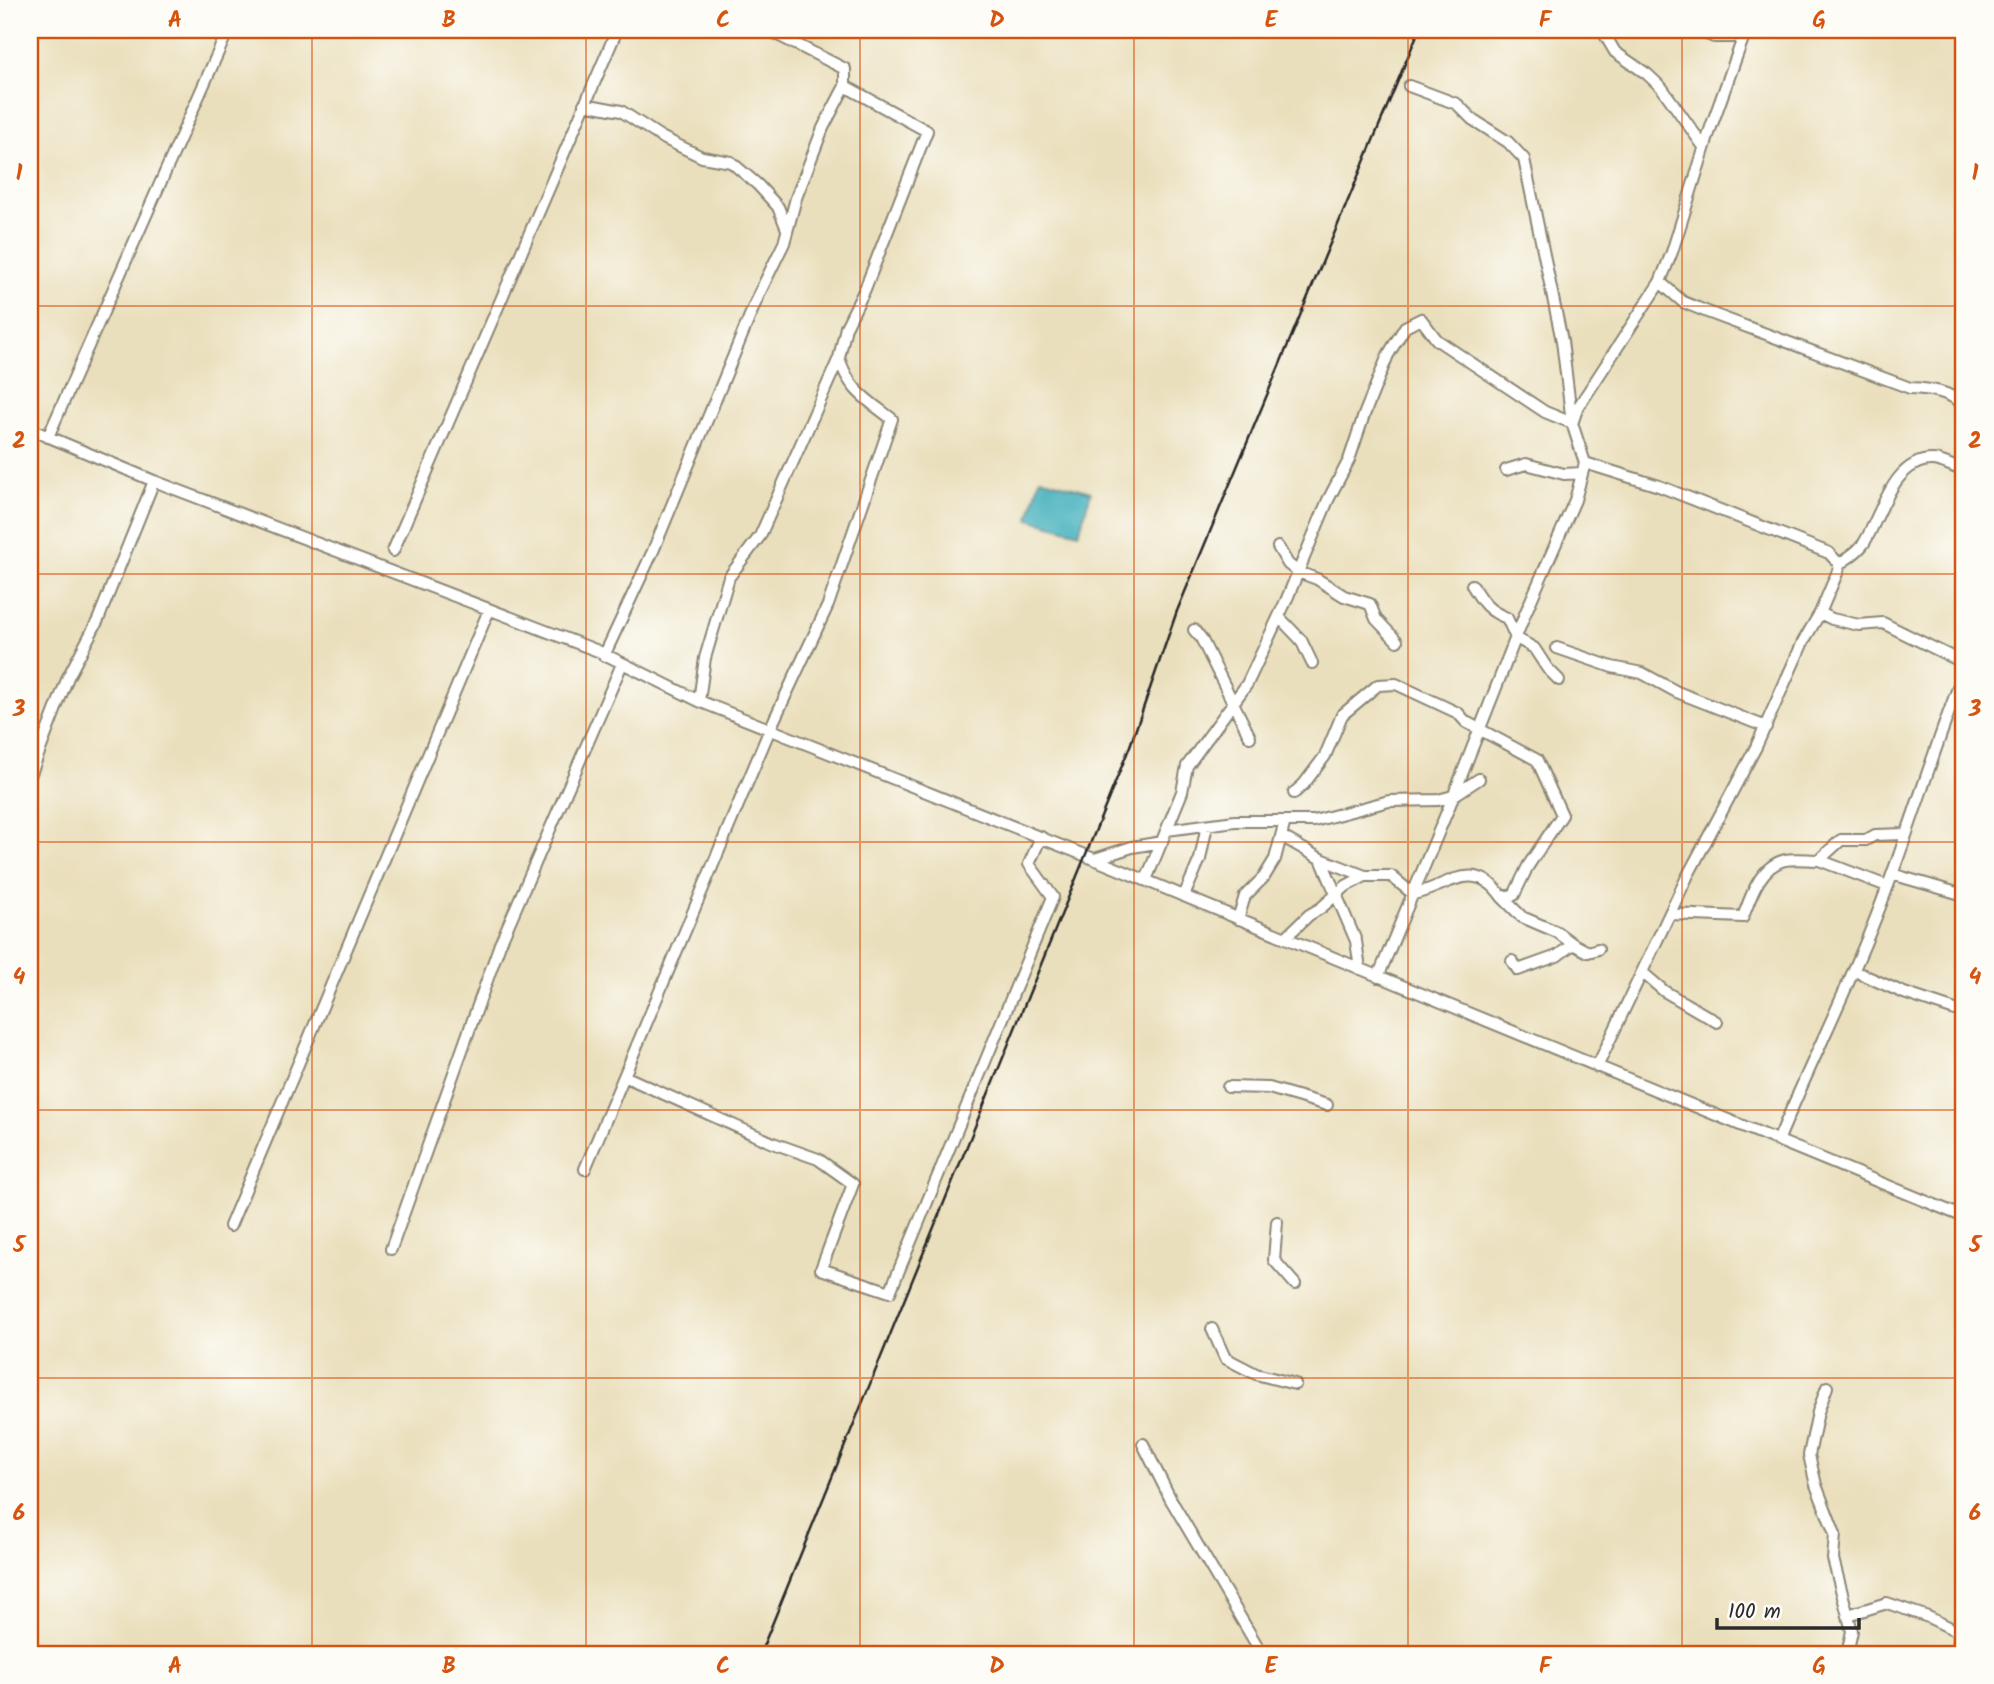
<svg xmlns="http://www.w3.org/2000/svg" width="1994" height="1684" font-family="Kalam,sans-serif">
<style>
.water{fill:#40afbc;stroke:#366d74;stroke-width:2}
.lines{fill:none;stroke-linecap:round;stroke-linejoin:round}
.minor-casing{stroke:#8a8574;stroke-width:14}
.minor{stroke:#fff;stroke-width:10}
.rail{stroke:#2b2b2b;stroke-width:2.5}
.grid{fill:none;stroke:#d5540f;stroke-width:2;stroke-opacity:0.55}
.neatline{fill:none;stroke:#d5540f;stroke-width:2.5}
.grid-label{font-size:23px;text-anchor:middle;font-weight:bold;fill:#d5540f}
</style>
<rect width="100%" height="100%" fill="#fdfcf7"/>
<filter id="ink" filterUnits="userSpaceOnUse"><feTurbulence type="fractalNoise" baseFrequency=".0143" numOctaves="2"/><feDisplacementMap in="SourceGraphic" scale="14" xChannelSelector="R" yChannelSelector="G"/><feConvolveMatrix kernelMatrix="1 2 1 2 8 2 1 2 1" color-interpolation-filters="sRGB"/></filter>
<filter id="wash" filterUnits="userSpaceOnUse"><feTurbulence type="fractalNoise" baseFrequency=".00686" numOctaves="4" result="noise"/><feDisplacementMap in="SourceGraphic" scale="28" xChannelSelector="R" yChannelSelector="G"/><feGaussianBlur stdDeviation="1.57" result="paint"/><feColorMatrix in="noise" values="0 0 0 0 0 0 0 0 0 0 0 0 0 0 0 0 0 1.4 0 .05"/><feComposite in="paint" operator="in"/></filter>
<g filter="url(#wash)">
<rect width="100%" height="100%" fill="#eadfbc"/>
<path class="water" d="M 1040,478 L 1091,492 L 1079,533 L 1029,519 Z"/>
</g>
<g filter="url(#ink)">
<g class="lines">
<g class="minor-casing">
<path id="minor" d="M 1602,30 L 1615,52 L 1647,74 L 1662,88 L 1704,147
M 1696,30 L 1714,37 L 1734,37
M 584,104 L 621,111 L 661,137 L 702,157 L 731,162 L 758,185 L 778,207 L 787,229
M 1660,282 L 1683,302 L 1710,313 L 1910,388 C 1930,389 1949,391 1964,405
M 1573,421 L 1577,409 L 1660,282 L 1672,252 L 1711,127 L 1746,30
M 30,429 L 154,481 L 598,651 L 699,701 L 1084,855 L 1964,1217
M 48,437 L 228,30
M 1585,463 L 1659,486 L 1829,553 L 1839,564 L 1838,571 L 1820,613 L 1832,619 L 1859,625 L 1883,623 L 1964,663
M 1506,470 L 1526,464 L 1564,474 L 1582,473
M 1278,547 L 1288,564 L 1298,572 L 1317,579 L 1344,596 L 1370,604 L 1376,619 L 1397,641
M 393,551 L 617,30
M 1839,564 C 1848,558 1858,552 1864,543 C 1881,516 1893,459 1933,460 C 1945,461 1953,468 1964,470
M 1472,585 C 1482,602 1488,611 1507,618 L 1516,638 L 1534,648 L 1547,668 L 1559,680
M 1279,617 L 1301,640 L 1312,663
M 1194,630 L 1201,638 L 1250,737
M 1557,648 L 1612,667 L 1642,673 L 1677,692 L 1766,727
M 604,656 L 653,551 L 759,294 L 784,243 L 796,198 L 823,128 L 845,86
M 699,701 L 705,658 L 729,577 L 760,536 L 839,358 L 846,327 L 865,289 L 927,131 L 845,86 L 845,69 L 768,30
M 30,776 L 68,677 L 98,620 L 154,481
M 1167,830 L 1235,821 L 1314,821 L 1389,801 L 1438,800 L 1453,796 L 1479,779
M 1281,836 L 1321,859 L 1365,876
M 1095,859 L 1132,847 L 1162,842
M 1321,859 L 1356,941 L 1360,969
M 1819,860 L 1887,886
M 1895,875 L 1964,895
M 1146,880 L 1182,792 L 1187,766 L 1247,684 L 1286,601 L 1328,500 L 1349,460 L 1364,415 L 1388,355 L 1405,327 L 1421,319 L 1437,340 L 1545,412 L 1572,423
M 1184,896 L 1200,859 L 1207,825
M 1502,897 L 1522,917 L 1557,932 L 1573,944 L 1588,952 L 1598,949
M 1670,914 L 1743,917 C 1751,896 1760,866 1785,860 C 1795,858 1808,860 1819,860 L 1841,840 L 1866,840 L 1875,835 L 1905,834
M 1238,919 L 1245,896 L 1264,877 L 1275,859 L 1285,821
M 1285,938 L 1309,915 L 1321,908 L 1346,886 L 1365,876 L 1391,876 L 1413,894 C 1446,888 1474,856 1502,897 L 1514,895 L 1528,866 L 1562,815 L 1537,760 L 1466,722 L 1458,713 L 1396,684 L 1378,685 L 1342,715 L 1325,756 L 1304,784 L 1294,793
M 1512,961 L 1518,970 L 1557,956 L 1573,944
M 1643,973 L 1664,991 L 1717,1022
M 1861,974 L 1904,993 L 1964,1013
M 1378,977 L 1449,807 L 1525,614 L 1575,500 L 1585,463 L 1572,423 L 1562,341 L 1524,159 L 1508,142 L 1472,119 L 1457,104 L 1409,86
M 1597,1067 L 1687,877 L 1756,747 L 1803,642 L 1820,613
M 624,1076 L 773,1143 L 818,1159 L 853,1184 L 821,1269 L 890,1292 L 1053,897 L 1029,864 L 1041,837
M 1228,1087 L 1269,1088 L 1327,1105
M 1778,1141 C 1809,1066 1846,993 1876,917 C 1908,837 1932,753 1964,672
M 585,1169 L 770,729 L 828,605 L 892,419 C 866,399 849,390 839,358
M 1277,1222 L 1274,1260 L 1295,1284
M 230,1226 L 489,610
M 391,1249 L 500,944 L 622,664
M 1212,1329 L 1225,1358 L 1256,1374 L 1295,1384
M 1827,1387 L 1818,1412 L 1809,1455 L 1816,1485 L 1835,1534 L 1833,1559 L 1852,1631 L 1847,1654
M 1143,1444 L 1171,1500 L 1262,1654
M 1848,1615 L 1887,1603 L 1928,1617 L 1959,1632 L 1958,1654"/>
</g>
<use href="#minor" class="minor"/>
<path class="rail" d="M 760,1654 L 1130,746 L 1177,611 L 1419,30"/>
</g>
</g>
<path class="grid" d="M 312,30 L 312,1654M 586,30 L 586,1654M 860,30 L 860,1654M 1134,30 L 1134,1654M 1408,30 L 1408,1654M 1682,30 L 1682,1654M 30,306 L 1964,306M 30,574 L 1964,574M 30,842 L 1964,842M 30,1110 L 1964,1110M 30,1378 L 1964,1378"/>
<rect width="1994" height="1684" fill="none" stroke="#fdfcf7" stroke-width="77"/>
<path d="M1717 1618v10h142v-10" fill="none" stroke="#2b2b2b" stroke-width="3.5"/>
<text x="1728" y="1618" font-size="21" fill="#2b2b2b" stroke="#fdfcf7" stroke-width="5" paint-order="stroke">100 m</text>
<rect x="38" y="38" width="1917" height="1608" class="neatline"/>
<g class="grid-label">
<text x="175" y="27">A</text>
<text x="449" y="27">B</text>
<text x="723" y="27">C</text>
<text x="997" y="27">D</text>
<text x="1271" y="27">E</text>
<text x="1545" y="27">F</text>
<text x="1819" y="27">G</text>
<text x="19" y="180">1</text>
<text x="1975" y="180">1</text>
<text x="19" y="448">2</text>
<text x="1975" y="448">2</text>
<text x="19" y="716">3</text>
<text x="1975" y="716">3</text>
<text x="19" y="984">4</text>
<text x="1975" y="984">4</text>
<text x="19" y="1252">5</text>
<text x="1975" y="1252">5</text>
<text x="19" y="1520">6</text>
<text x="1975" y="1520">6</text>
<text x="175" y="1673">A</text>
<text x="449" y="1673">B</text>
<text x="723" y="1673">C</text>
<text x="997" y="1673">D</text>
<text x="1271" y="1673">E</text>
<text x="1545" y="1673">F</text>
<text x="1819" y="1673">G</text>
</g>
</svg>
